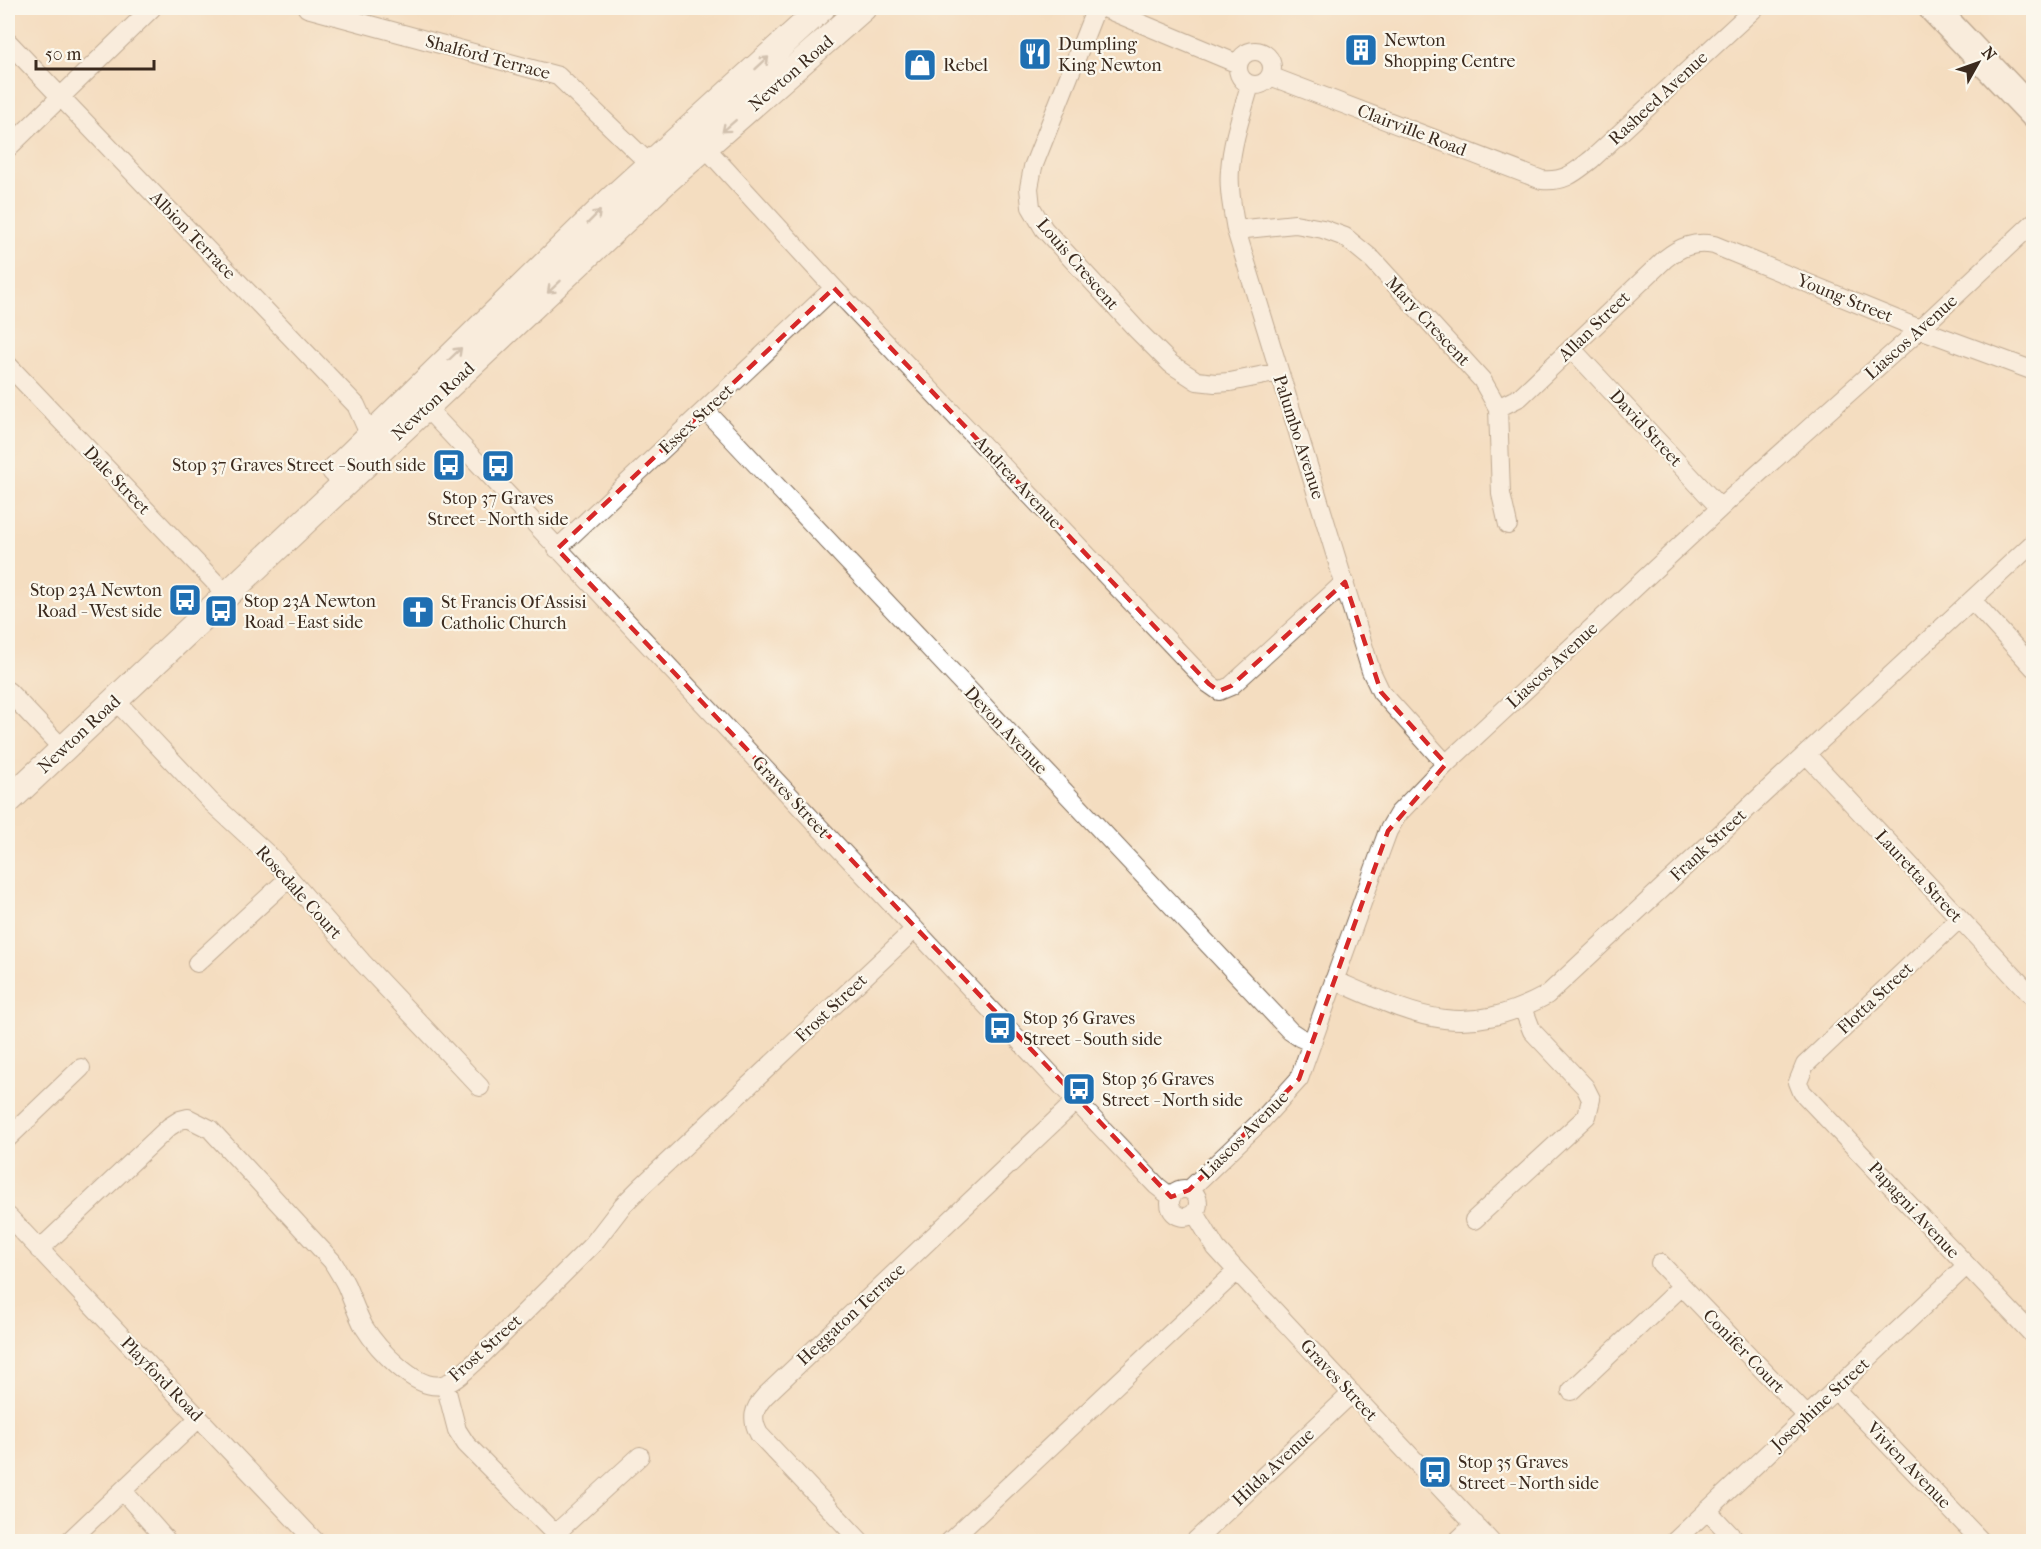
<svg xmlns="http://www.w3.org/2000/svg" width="2041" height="1549" font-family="'IM FELL French Canon',serif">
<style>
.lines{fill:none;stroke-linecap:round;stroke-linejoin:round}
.minor-casing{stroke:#7c6957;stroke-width:20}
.secondary-casing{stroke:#7c6957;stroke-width:28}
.primary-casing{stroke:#7c6957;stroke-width:31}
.minor{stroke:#fff;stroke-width:18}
.secondary{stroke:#fff;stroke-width:26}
.primary{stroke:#fff;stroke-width:28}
.oneway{stroke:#a79f9a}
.marked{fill:none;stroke:#d62828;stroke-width:4.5;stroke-dasharray:12 8;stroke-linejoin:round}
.labels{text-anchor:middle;stroke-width:4.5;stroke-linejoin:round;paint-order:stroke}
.poi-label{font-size:18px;fill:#3b2a1e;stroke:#fbf7ec;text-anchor:start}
.street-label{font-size:18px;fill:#3b2a1e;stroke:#fbf7ec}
</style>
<rect width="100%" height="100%" fill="#fbf7ec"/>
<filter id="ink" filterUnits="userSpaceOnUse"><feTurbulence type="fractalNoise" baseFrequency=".0167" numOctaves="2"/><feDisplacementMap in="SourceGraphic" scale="12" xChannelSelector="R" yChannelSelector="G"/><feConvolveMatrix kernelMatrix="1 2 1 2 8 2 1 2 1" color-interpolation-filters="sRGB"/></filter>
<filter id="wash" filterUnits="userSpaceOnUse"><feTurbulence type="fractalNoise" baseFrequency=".008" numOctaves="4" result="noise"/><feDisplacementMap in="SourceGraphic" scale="24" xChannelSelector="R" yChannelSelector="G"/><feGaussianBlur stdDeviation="1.35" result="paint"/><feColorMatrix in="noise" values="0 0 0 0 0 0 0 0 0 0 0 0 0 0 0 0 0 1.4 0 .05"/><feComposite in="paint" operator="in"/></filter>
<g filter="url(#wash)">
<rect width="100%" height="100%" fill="#f4ddc0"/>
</g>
<g filter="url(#ink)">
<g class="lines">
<g class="minor-casing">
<path id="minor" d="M 307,8 L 558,76 L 657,171
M 1096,8 L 1033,167 L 1029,188 L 1031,207 L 1044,229 L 1137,330 L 1171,364 L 1197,381 L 1215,383 L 1230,382 L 1279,372
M 1104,8 L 1238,64
M 8,42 L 356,405 L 370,436
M1238 68a17 17 0 1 1 34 0a17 17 0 1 1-34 0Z
M 1270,76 L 1542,180 C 1565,182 1574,173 1592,159 L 1755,8
M 1250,85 C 1242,113 1232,141 1230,170 C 1228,190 1233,211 1236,230 L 1371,671 L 1381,692 L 1446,764
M 705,147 L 834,288 L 1209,684 L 1219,691 L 1231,686 L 1345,582
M 8,148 L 152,8
M 1236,230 L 1295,224 L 1323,229 L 1345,237 L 1373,260 L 1482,380 L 1498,408 L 1501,494 L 1508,525
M 1571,348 L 1720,508
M 8,365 L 227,595
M 419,400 L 1076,1101 L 1157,1186 L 1171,1197
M 1498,408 L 1520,397 L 1665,259 C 1680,247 1694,241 1714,245 L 1920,329 L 2034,371
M 706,411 L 1290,1031 L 1299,1037 L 1312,1043
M 557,549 L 834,288
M 1972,600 L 2034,668
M 8,691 L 63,749
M 115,700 L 211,802 L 272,858 L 362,962 L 480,1087
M 1806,754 L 2034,998
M 1959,919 L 1805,1065 L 1798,1082 L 1802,1092 L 2034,1336
M 197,963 L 289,878
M 1334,980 C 1416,1016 1461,1041 1547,995 L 2034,542
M 8,1138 L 81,1068
M1170 1203a14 14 0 1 1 28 0a14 14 0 1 1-28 0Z
M 1189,1190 L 1261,1121 L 1299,1079 L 1381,850 L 1388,831 L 1398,814 L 1446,764 L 1730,499 L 1920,329 L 2034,222
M 1195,1213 L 1216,1248 L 1237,1271 L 1491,1542
M 8,1216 L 316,1542
M 1474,1220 L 1587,1116 L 1591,1099 L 1585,1087 L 1532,1031 L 1523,1008
M 39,1250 L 169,1127 L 180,1120 L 188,1118 L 210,1129 L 332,1261 C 337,1269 342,1277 346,1285 C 352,1299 357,1314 364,1327 C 377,1348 416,1391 442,1385 C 455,1382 466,1370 476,1361 L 593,1244 L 623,1205 L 641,1187 L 915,929
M 1660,1263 L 1807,1416
M 445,1384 L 457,1430 L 466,1444 L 555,1534 L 640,1456
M 1835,1389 L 1982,1542
M 1571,1391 L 1682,1286
M 123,1491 L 168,1542
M 1707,1510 L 1737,1542
M 68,1542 L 199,1418
M 861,1542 L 759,1434 C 751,1419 753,1409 765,1396 L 1076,1101
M 949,1542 L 1237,1271
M 1194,1542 L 1352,1393
M 1456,1542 L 1475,1524
M 1674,1542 L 1966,1266"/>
</g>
<g class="secondary-casing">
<path id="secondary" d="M 335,470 L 612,199 L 822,8
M 8,801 L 666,181 L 863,8"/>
</g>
<g class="primary-casing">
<path id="primary" d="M 1933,8 L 2034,114"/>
</g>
<use href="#minor" class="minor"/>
<use href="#secondary" class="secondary"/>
<use href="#primary" class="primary"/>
</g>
<defs><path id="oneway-shaft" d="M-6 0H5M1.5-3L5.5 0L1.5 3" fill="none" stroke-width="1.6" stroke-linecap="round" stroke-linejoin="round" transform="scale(1.5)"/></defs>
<g class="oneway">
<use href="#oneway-shaft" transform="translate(762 63) rotate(-43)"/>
<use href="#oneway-shaft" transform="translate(729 126) rotate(139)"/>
<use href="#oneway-shaft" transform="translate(594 217) rotate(-45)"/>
<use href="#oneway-shaft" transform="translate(554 287) rotate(137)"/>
<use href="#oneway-shaft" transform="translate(455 354) rotate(-44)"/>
</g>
</g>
<path d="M0 0H2041V1549H0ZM 834,288 L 1209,684 L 1219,691 L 1231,686 L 1345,582 L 1381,692 L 1446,764 L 1388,831 L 1299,1079 L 1189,1190 L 1171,1197 L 557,549 Z" fill="#f4ddc0" fill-opacity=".55" fill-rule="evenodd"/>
<path class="marked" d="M 834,288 L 1209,684 L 1219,691 L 1231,686 L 1345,582 L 1381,692 L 1446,764 L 1388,831 L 1299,1079 L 1189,1190 L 1171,1197 L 557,549 Z"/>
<defs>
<g id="building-square" transform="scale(1.725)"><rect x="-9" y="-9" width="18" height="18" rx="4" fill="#1f6fb2" stroke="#fbf7ec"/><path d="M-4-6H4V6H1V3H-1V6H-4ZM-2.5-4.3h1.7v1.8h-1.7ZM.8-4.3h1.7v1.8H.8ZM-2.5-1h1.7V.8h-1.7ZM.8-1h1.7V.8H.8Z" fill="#fff"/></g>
<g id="restaurant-square" transform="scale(1.725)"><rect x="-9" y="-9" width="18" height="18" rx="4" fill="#1f6fb2" stroke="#fbf7ec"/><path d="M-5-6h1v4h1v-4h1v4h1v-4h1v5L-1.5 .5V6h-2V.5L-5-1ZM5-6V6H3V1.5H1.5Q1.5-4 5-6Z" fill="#fff"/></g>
<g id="shop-square" transform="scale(1.725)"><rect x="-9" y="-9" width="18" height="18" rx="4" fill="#1f6fb2" stroke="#fbf7ec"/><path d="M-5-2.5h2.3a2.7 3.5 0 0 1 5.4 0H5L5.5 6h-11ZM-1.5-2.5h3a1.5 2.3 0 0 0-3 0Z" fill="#fff"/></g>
<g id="bus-square" transform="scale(1.725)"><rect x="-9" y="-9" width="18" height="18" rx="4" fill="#1f6fb2" stroke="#fbf7ec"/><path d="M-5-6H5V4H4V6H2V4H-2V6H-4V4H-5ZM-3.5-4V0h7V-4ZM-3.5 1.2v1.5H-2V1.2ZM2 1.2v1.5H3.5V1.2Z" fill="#fff"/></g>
<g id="church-square" transform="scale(1.725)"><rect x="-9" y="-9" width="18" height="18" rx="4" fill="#1f6fb2" stroke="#fbf7ec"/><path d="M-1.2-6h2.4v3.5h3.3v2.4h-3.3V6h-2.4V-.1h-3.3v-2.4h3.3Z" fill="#fff"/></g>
</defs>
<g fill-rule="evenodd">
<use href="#building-square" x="1361" y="50"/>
<use href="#restaurant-square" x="1035" y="54"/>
<use href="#shop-square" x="920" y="65"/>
<use href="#bus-square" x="449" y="465"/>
<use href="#bus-square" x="498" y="466"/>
<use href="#bus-square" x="185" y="600"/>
<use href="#bus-square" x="221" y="611"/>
<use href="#church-square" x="418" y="612"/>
<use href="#bus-square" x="1000" y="1028"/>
<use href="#bus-square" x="1079" y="1089"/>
<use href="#bus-square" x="1435" y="1472"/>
</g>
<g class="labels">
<g class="poi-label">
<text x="1384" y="46">Newton<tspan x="1384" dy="21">Shopping Centre</tspan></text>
<text x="1058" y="50">Dumpling<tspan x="1058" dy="21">King Newton</tspan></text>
<text x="943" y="71">Rebel</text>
<text x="426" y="471" text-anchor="end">Stop 37 Graves Street - South side</text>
<text x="498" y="504" text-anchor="middle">Stop 37 Graves<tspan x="498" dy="21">Street - North side</tspan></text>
<text x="162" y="596" text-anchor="end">Stop 23A Newton<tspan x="162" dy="21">Road - West side</tspan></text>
<text x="244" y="607">Stop 23A Newton<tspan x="244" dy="21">Road - East side</tspan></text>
<text x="441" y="608">St Francis Of Assisi<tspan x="441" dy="21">Catholic Church</tspan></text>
<text x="1023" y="1024">Stop 36 Graves<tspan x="1023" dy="21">Street - South side</tspan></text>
<text x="1102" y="1085">Stop 36 Graves<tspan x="1102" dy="21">Street - North side</tspan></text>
<text x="1458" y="1468">Stop 35 Graves<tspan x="1458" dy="21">Street - North side</tspan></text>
</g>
<g class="street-label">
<text transform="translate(488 57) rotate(15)" y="6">Shalford Terrace</text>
<text transform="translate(791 73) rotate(-41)" y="6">Newton Road</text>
<text transform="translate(1658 98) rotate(-43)" y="6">Rasheed Avenue</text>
<text transform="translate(1412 130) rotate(21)" y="6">Clairville Road</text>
<text transform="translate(193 235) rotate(46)" y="6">Albion Terrace</text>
<text transform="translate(1078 264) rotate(49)" y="6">Louis Crescent</text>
<text transform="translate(1845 298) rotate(22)" y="6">Young Street</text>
<text transform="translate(1428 321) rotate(47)" y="6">Mary Crescent</text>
<text transform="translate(1594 326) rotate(-44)" y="6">Allan Street</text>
<text transform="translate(1911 337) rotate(-42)" y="6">Liascos Avenue</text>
<text transform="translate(433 401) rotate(-43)" y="6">Newton Road</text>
<text transform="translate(696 419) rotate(-43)" y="6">Essex Street</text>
<text transform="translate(1646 428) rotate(47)" y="6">David Street</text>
<text transform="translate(1299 437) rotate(72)" y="6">Palumbo Avenue</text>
<text transform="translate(117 480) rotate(46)" y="6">Dale Street</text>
<text transform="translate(1018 482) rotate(47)" y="6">Andrea Avenue</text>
<text transform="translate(1552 665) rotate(-43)" y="6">Liascos Avenue</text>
<text transform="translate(1006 730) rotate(47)" y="6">Devon Avenue</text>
<text transform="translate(79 734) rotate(-43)" y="6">Newton Road</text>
<text transform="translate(791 797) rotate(47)" y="6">Graves Street</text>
<text transform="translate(1708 845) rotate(-43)" y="6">Frank Street</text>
<text transform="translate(1919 876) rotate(47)" y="6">Lauretta Street</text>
<text transform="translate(299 892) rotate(48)" y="6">Rosedale Court</text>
<text transform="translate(1875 998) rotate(-43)" y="6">Flotta Street</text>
<text transform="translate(831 1008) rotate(-43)" y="6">Frost Street</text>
<text transform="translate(1244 1135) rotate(-45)" y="6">Liascos Avenue</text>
<text transform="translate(1914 1210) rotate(47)" y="6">Papagni Avenue</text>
<text transform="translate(851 1314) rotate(-43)" y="6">Heggaton Terrace</text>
<text transform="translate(485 1348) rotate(-42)" y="6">Frost Street</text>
<text transform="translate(1744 1351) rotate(46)" y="6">Conifer Court</text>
<text transform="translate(162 1379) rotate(46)" y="6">Playford Road</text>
<text transform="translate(1339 1380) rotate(47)" y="6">Graves Street</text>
<text transform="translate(1820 1404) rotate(-43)" y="6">Josephine Street</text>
<text transform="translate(1909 1465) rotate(46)" y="6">Vivien Avenue</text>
<text transform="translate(1273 1467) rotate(-43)" y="6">Hilda Avenue</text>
</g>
</g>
<rect width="2041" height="1549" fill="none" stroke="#fbf7ec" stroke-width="30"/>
<g transform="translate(1978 63) rotate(50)" stroke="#fbf7ec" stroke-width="4.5" paint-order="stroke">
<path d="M0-4.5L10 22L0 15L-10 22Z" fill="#3b2a1e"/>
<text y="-9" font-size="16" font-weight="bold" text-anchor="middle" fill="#3b2a1e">N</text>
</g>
<path d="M36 60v9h118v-9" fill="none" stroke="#3b2a1e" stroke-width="3"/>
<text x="45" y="60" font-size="18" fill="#3b2a1e" stroke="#fbf7ec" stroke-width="4.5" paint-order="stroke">50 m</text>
</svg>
